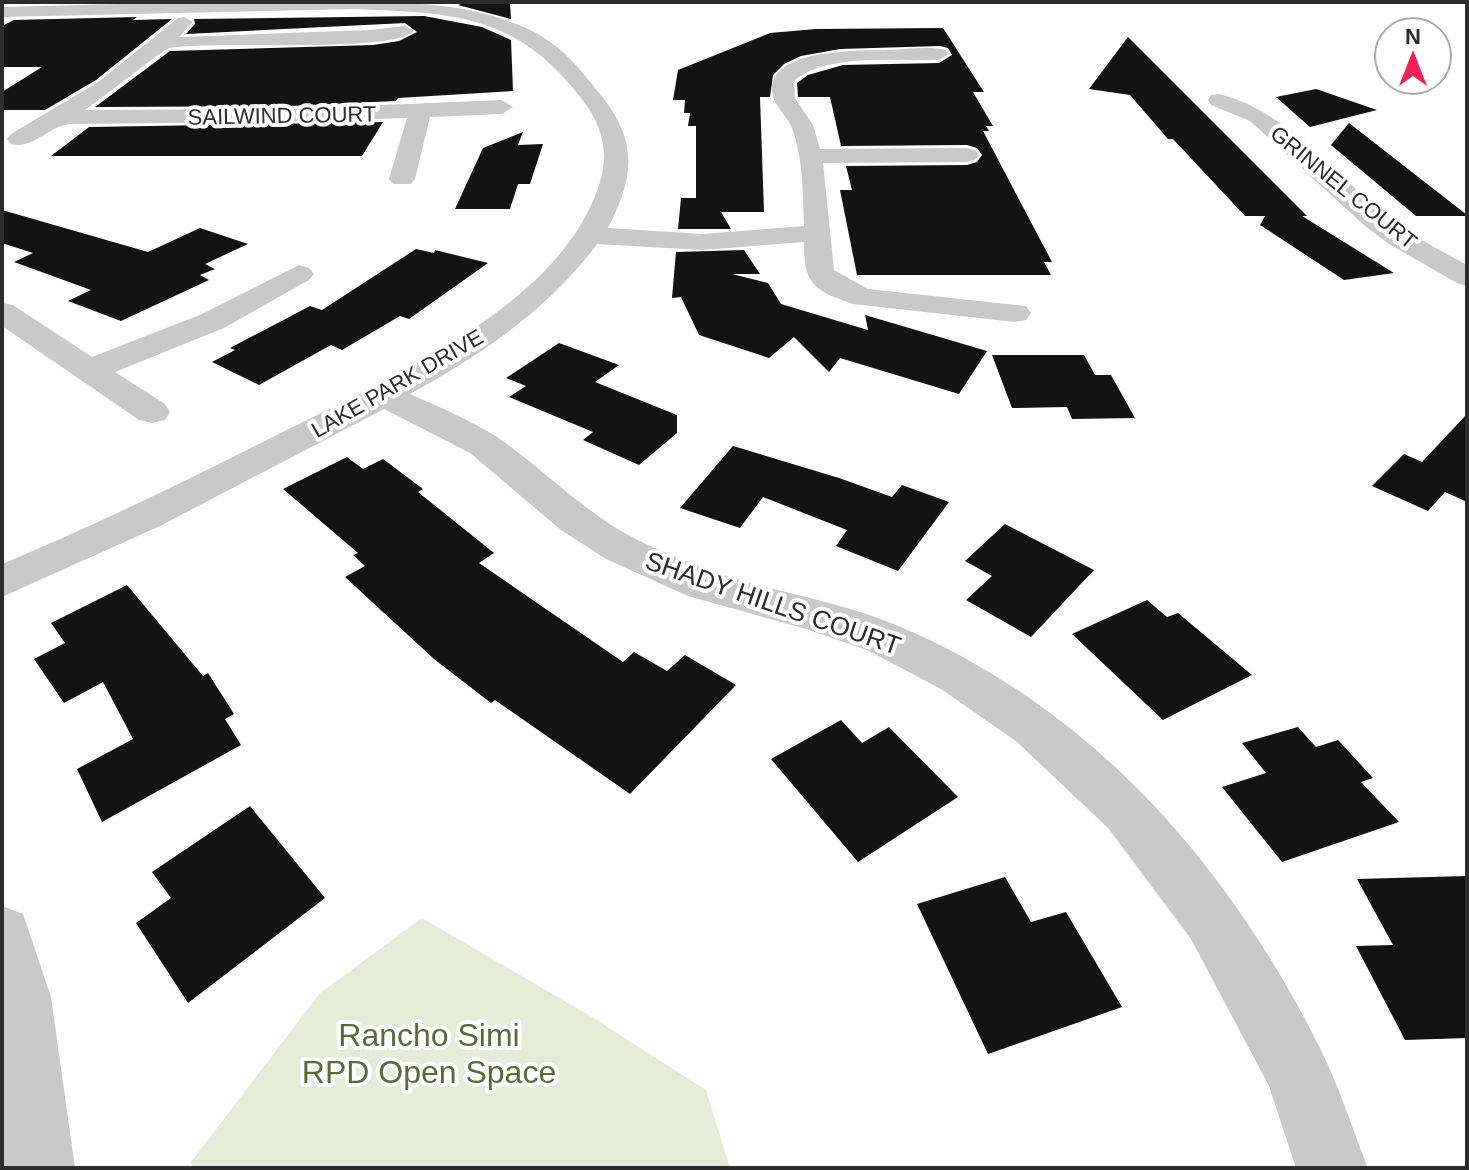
<svg xmlns="http://www.w3.org/2000/svg" width="1469" height="1170" font-family="Helvetica,sans-serif">
<style>
.green{fill:#e6ebd8}
.building{fill:#131313}
.lines{fill:none;stroke-linecap:round;stroke-linejoin:round}
.street{fill:#c9c9c9;fill-rule:evenodd}
.labels{text-anchor:middle;stroke-width:8;stroke-linejoin:round;paint-order:stroke}
.far-street-label{font-size:22px;fill:#2c2c2c;stroke:#fff}
.street-label{font-size:26px;fill:#2c2c2c;stroke:#fff}
.near-park-label{font-size:32px;fill:#596b37;stroke:#fff}
</style>
<rect width="100%" height="100%" fill="#fff"/>
<path class="green" d="M 422,918 L 592,1017 L 706,1090 L 730,1168 L 193,1168 L 191,1162 L 320,993 Z"/>
<path class="building" d="M 467,2 L 510,2 L 511,19 L 458,5 Z
M 424,16 L 482,27 L 511,40 L 513,91 L 398,98 L 396,101 L 288,106 L 95,107 L 170,51 L 373,45 L 399,41 L 417,32 L 405,23 L 186,34 L 195,24 L 194,19 Z
M 137,17 L 133,20 L 172,19 L 96,80 L 45,110 L 2,110 L 2,92 L 42,67 L 2,67 L 2,26 L 14,20 Z
M 943,28 L 984,92 L 973,92 L 993,126 L 986,126 L 989,131 L 983,131 L 1052,262 L 1044,262 L 1051,275 L 857,275 L 840,190 L 852,190 L 846,166 L 967,165 L 977,162 L 982,155 L 977,148 L 967,145 L 841,146 L 830,97 L 798,97 L 797,83 L 808,75 L 843,65 L 939,63 L 952,55 L 948,48 L 940,46 L 840,49 L 801,56 L 784,64 L 773,75 L 770,97 L 760,97 L 764,212 L 721,212 L 731,229 L 678,229 L 681,198 L 696,198 L 696,126 L 688,126 L 690,113 L 684,113 L 685,100 L 673,100 L 678,70 L 770,33 L 816,29 Z
M 1128,37 L 1307,216 L 1302,216 L 1394,273 L 1344,280 L 1260,225 L 1265,216 L 1245,216 L 1173,139 L 1168,139 L 1130,95 L 1089,89 Z
M 1316,89 L 1377,110 L 1310,127 L 1276,97 Z
M 383,122 L 362,156 L 51,156 L 89,127 Z
M 1349,123 L 1467,215 L 1467,216 L 1416,216 L 1331,145 Z
M 523,132 L 518,145 L 543,144 L 530,184 L 518,184 L 510,209 L 455,209 L 483,148 Z
M 2,210 L 148,252 L 200,228 L 248,244 L 205,264 L 215,269 L 200,275 L 209,280 L 121,321 L 68,301 L 91,290 L 14,262 L 33,253 L 2,243 Z
M 416,249 L 434,253 L 435,250 L 488,263 L 409,319 L 400,316 L 342,350 L 331,345 L 259,385 L 212,362 L 235,350 L 230,348 L 310,306 L 322,310 Z
M 744,250 L 760,274 L 732,274 L 768,283 L 781,304 L 868,330 L 865,315 L 987,351 L 959,394 L 840,358 L 829,372 L 794,337 L 769,358 L 699,335 L 681,297 L 672,298 L 676,252 Z
M 559,343 L 619,365 L 595,382 L 677,415 L 677,433 L 639,465 L 583,440 L 593,432 L 509,397 L 526,386 L 506,378 Z
M 992,355 L 1084,355 L 1095,375 L 1111,375 L 1135,418 L 1072,419 L 1067,407 L 1012,408 Z
M 1467,414 L 1467,502 L 1445,492 L 1428,511 L 1372,486 L 1404,454 L 1422,462 Z
M 733,446 L 839,478 L 892,497 L 902,485 L 949,502 L 898,571 L 836,546 L 847,530 L 763,497 L 740,528 L 680,508 Z
M 347,457 L 363,469 L 383,459 L 423,489 L 418,492 L 494,553 L 479,563 L 623,662 L 634,652 L 667,671 L 685,655 L 736,685 L 630,794 L 495,700 L 491,703 L 434,659 L 345,577 L 365,566 L 353,555 L 358,553 L 283,489 Z
M 1005,524 L 1094,570 L 1031,637 L 966,600 L 992,576 L 965,561 Z
M 127,585 L 203,676 L 208,673 L 234,714 L 225,719 L 241,745 L 102,822 L 77,769 L 133,739 L 103,682 L 64,703 L 34,659 L 65,643 L 51,623 Z
M 1147,600 L 1167,617 L 1178,613 L 1252,675 L 1163,720 L 1072,634 Z
M 841,720 L 862,743 L 889,727 L 958,797 L 858,862 L 771,759 Z
M 1298,727 L 1316,747 L 1338,740 L 1373,778 L 1361,782 L 1399,822 L 1282,862 L 1222,787 L 1266,773 L 1242,743 Z
M 250,806 L 325,898 L 188,1003 L 136,923 L 171,898 L 152,872 Z
M 1467,876 L 1467,1038 L 1405,1040 L 1356,946 L 1393,945 L 1357,879 Z
M 1005,877 L 1031,922 L 1066,912 L 1122,1007 L 988,1054 L 917,904 Z"/>
<g class="lines">
<path class="street" d="M 194,2 C 239,2 283,2 328,2 C 397,2 476,0 538,34 C 563,48 582,71 599,93 C 638,140 635,175 608,228 L 702,234 L 804,226 C 803,194 803,158 792,128 C 787,115 772,105 772,90 C 771,47 863,51 890,50 C 908,49 929,46 946,50 L 949,54 L 939,60 C 900,61 823,53 794,81 L 795,98 L 813,125 L 820,149 L 967,148 L 975,150 L 979,155 L 975,160 L 967,162 L 823,163 L 834,270 L 868,289 L 1026,306 L 1031,313 L 1026,320 L 1015,322 L 853,304 C 813,290 804,285 804,242 L 702,250 L 597,244 C 548,310 481,355 410,394 C 439,407 470,420 497,437 C 545,470 585,514 638,540 C 662,552 689,563 715,572 C 776,593 841,601 901,627 C 1094,710 1227,863 1320,1048 C 1339,1086 1352,1128 1368,1168 L 1296,1168 L 1269,1086 L 1191,939 L 1108,828 L 1017,742 L 941,689 L 867,650 L 806,629 L 688,596 L 606,559 L 561,530 L 470,453 L 384,409 L 160,526 L 2,597 L 2,564 C 93,526 182,483 271,438 C 374,386 543,315 592,203 C 609,167 609,135 584,102 C 519,15 457,13 354,9 L 2,17 L 2,7 Z
M 184,17 L 193,22 L 179,37 L 370,30 L 405,26 L 414,31 C 392,54 212,40 169,48 C 162,50 99,101 85,110 L 288,109 L 502,100 L 513,107 L 502,114 L 430,117 L 415,179 L 411,184 L 393,184 L 389,179 L 407,118 C 295,122 184,123 72,124 C 50,124 34,150 11,144 L 7,139 L 11,134 L 98,82 L 178,18 Z
M 1219,94 C 1285,110 1332,171 1383,213 C 1408,234 1438,249 1467,265 L 1467,286 L 1457,283 L 1389,244 L 1365,226 L 1250,121 L 1211,105 L 1208,100 L 1211,95 Z
M 299,265 L 309,268 L 314,274 L 309,280 L 224,328 L 115,372 L 165,404 L 170,412 L 165,420 L 152,423 L 139,420 L 2,326 L 2,303 L 13,305 L 92,357 L 202,314 Z
M 2,906 L 23,914 L 51,997 L 75,1168 L 3,1168 Z"/>
</g>
<g class="labels">
<g class="far-street-label">
<text transform="translate(282 115) rotate(-1)" y="8">SAILWIND COURT</text>
<text transform="translate(1344 187) rotate(39)" y="8">GRINNEL COURT</text>
<text transform="translate(397 383) rotate(-30)" y="8">LAKE PARK DRIVE</text>
</g>
<g class="street-label">
<text transform="translate(773 603) rotate(19)" y="9">SHADY HILLS COURT</text>
</g>
<g class="near-park-label">
<text x="429" y="1046">Rancho Simi<tspan x="429" dy="37">RPD Open Space</tspan></text>
</g>
</g>
<rect width="1469" height="1170" fill="none" stroke="#2c2c2c" stroke-width="8"/>
<g transform="translate(1413 56)"><circle r="38" fill="#ffffff" stroke="#ababab" stroke-width="2"/>
<path d="M0-6L14 30L0 20L-14 30Z" fill="#f21f58"/>
<text y="-12" font-size="22" font-weight="bold" text-anchor="middle" fill="#2c2c2c">N</text>
</g>
</svg>
